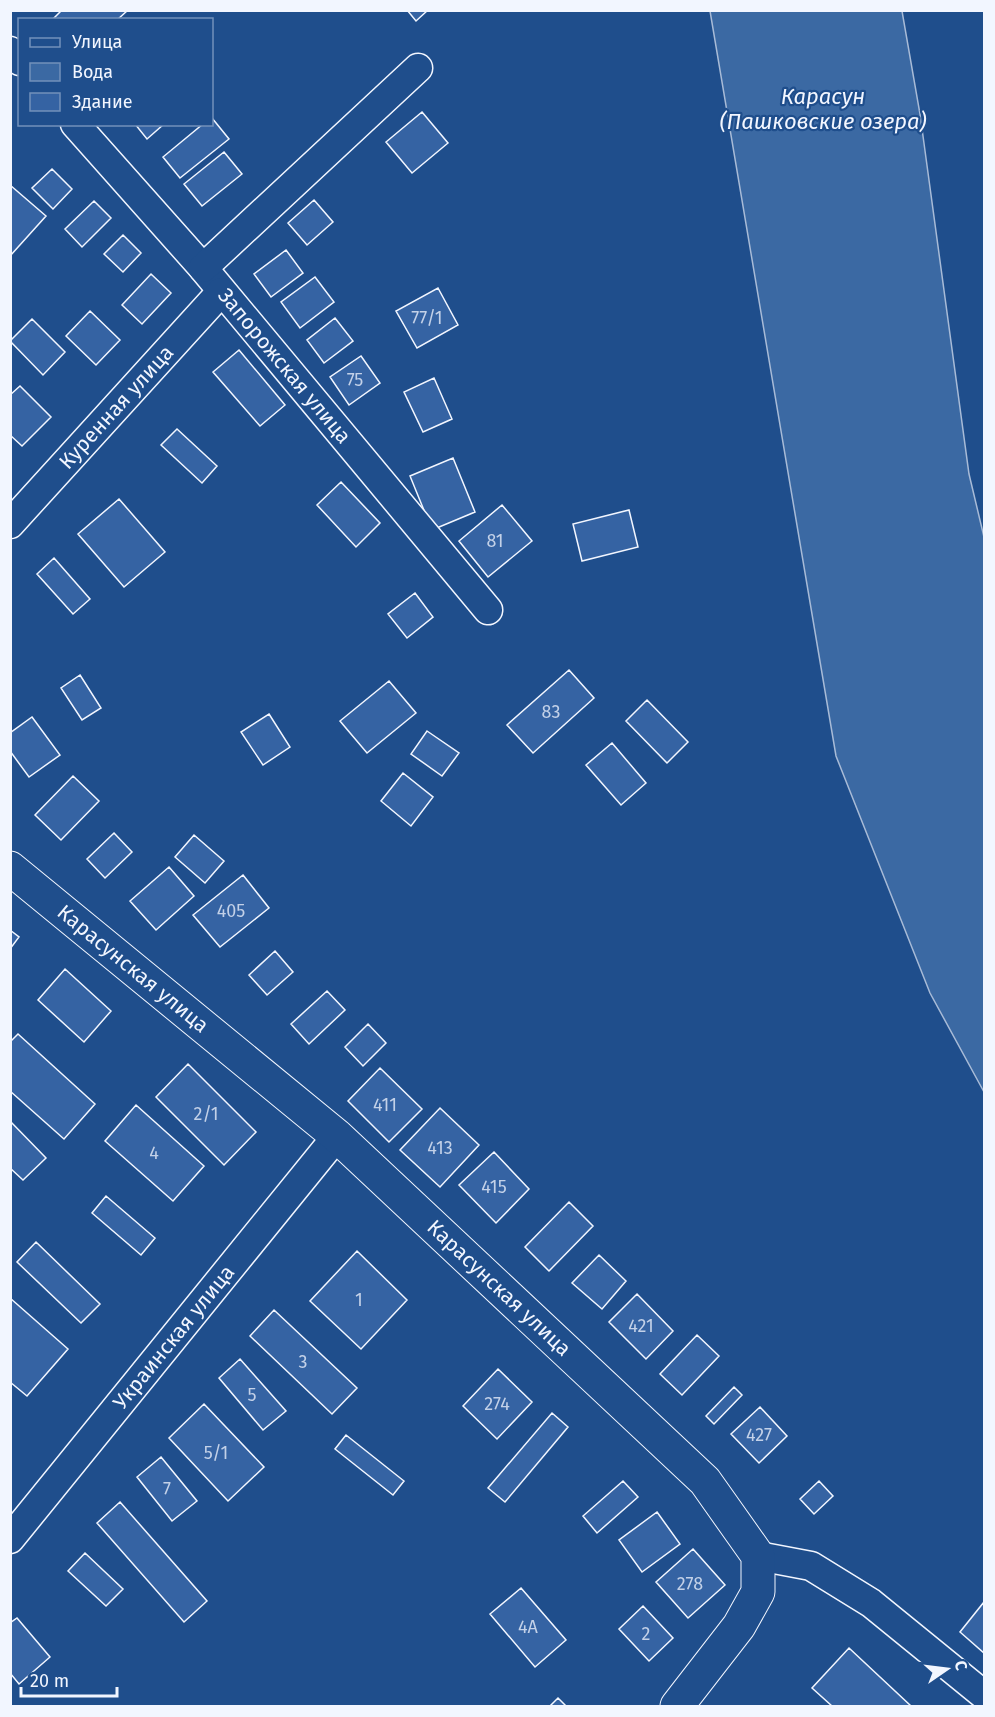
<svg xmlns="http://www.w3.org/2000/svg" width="995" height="1717" font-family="'Fira Sans',sans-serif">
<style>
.water{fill:#3b69a3;stroke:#a8bbd7;stroke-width:1.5}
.building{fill:#3563a3;stroke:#f2f6ff;stroke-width:1.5}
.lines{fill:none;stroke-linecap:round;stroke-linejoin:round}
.street-casing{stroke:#f2f6ff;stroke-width:31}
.secondary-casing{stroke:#f2f6ff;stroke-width:35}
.street{stroke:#1f4e8c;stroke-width:28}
.secondary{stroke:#1f4e8c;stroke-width:33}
.labels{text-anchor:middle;stroke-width:4.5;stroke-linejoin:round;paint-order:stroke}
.number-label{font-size:18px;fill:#c3d1e8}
.street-label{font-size:21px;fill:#f2f6ff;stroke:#1f4e8c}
.water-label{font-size:22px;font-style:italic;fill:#f2f6ff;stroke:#1f4e8c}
</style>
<rect width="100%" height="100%" fill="#1f4e8c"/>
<path class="water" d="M 710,11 L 902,11 L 920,114 L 969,474 L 984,537 L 984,1092 L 930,993 L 836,756 Z"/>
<path class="building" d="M 62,10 L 128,10 L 117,20 L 52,20 Z
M 407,10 L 428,10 L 416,21 Z
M 422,112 L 448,143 L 412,173 L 386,142 Z
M 212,118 L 229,139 L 180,178 L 163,157 L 203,124 L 212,124 Z
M 135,124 L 164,124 L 147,139 Z
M 224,152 L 242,174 L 202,206 L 184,184 Z
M 52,169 L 72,189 L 53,209 L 32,188 Z
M 10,185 L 46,216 L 10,256 Z
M 314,200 L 333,222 L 307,245 L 288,223 Z
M 94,201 L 111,218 L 82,247 L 65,229 Z
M 123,235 L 141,253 L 123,272 L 104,254 Z
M 286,250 L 303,273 L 271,297 L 254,274 Z
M 151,274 L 171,293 L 142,324 L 122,305 Z
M 315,277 L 334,302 L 300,328 L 281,302 Z
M 438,288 L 458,325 L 417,348 L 396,311 Z
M 90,311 L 120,340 L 96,365 L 66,336 Z
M 335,318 L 353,341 L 324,363 L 307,340 Z
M 32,319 L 65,352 L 43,375 L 10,341 Z
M 239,350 L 285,405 L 260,426 L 213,372 Z
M 361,356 L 380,383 L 349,405 L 330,377 Z
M 434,378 L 452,419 L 423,432 L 404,392 Z
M 20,386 L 51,417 L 22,446 L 10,435 L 10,395 Z
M 177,429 L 217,466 L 202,483 L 161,445 Z
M 453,458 L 475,512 L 432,530 L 410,476 Z
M 341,482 L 380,523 L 356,547 L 317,505 Z
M 119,499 L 165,552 L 124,587 L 78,534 Z
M 502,505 L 532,541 L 488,577 L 459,541 Z
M 629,510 L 638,547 L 582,561 L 573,524 Z
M 54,558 L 90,599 L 73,614 L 37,574 Z
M 415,593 L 433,617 L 407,638 L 388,614 Z
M 569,670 L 594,698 L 533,753 L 507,725 Z
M 80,675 L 101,708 L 82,720 L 61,688 Z
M 389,681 L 416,713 L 367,753 L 340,721 Z
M 647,700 L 688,742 L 667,763 L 626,721 Z
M 269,714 L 290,747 L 263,765 L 241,732 Z
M 32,717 L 60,755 L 29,777 L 10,751 L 10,733 Z
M 427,731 L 459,753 L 442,776 L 411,754 Z
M 612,743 L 646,783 L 621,805 L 586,765 Z
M 403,773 L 433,797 L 411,826 L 381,801 Z
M 73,776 L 99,801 L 61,840 L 35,815 Z
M 114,833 L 132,852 L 105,878 L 87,859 Z
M 194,835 L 224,861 L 205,883 L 175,857 Z
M 169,867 L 194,896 L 156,930 L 130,901 Z
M 243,875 L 269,908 L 220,947 L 193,915 Z
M 10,930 L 19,937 L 10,949 Z
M 275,951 L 293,972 L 267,995 L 249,975 Z
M 65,969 L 111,1011 L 84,1042 L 38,1000 Z
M 327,991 L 345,1010 L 309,1044 L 291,1024 Z
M 368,1024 L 386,1043 L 363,1066 L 345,1047 Z
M 18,1034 L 95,1104 L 64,1139 L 10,1091 L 10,1042 Z
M 188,1064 L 256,1132 L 224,1165 L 156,1097 Z
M 380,1068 L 422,1109 L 389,1142 L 348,1101 Z
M 136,1105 L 204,1166 L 173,1201 L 105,1141 Z
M 440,1108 L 479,1145 L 440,1187 L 400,1150 Z
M 10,1121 L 46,1158 L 23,1180 L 10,1168 Z
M 494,1152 L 529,1189 L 496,1223 L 459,1185 Z
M 106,1196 L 155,1238 L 141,1255 L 92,1213 Z
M 569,1202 L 593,1226 L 549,1271 L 525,1247 Z
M 36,1242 L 100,1304 L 81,1323 L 17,1262 Z
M 357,1251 L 407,1300 L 361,1349 L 310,1301 Z
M 599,1255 L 626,1281 L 602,1309 L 572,1283 Z
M 637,1294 L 673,1331 L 646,1359 L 609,1322 Z
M 10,1298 L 68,1349 L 27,1396 L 10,1382 Z
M 274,1310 L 357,1388 L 332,1414 L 250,1336 Z
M 697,1335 L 719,1356 L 682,1395 L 660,1374 Z
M 240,1359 L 286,1411 L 263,1430 L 219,1378 Z
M 498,1369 L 532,1402 L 497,1439 L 463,1406 Z
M 734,1387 L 742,1395 L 714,1424 L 706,1416 Z
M 204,1404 L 264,1467 L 228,1501 L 169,1438 Z
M 760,1407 L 787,1436 L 759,1463 L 731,1434 Z
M 552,1413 L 568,1427 L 505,1502 L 488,1488 Z
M 346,1435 L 404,1481 L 393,1495 L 335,1449 Z
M 161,1457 L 197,1501 L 172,1521 L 137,1477 Z
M 623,1481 L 638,1497 L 597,1533 L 583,1516 Z
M 819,1481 L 833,1496 L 814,1514 L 800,1499 Z
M 120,1502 L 207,1601 L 184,1622 L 97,1523 Z
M 657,1512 L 680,1544 L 642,1572 L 619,1540 Z
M 693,1549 L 725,1585 L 688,1618 L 656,1582 Z
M 85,1553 L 123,1589 L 106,1606 L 68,1571 Z
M 521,1588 L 566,1640 L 535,1667 L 490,1614 Z
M 984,1602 L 984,1653 L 960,1632 Z
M 643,1606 L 673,1638 L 649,1661 L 619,1629 Z
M 17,1618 L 50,1657 L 19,1684 L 10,1673 L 10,1623 Z
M 849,1648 L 911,1706 L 832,1706 L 812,1688 Z
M 558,1698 L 566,1706 L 550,1706 Z"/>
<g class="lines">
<g class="street-casing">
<g id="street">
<path d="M 10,51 L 20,61"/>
<path id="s1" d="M 75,124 L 203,268 L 488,610"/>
<path d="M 203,268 L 418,68"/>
<path id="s2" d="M 10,524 L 221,292"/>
<path id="s3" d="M 10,1539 L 337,1136"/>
<path d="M 758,1556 L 811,1566 L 871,1603 L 984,1695"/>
</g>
</g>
<g class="secondary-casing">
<g id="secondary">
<path id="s4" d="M 10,868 L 337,1136 L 705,1481 L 758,1556 L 758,1592 L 739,1626 L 677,1706"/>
</g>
</g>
<use href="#street" class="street"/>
<use href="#secondary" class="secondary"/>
</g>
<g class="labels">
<g class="number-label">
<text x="427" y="324">77/1</text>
<text x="355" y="386">75</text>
<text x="495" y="547">81</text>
<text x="551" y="718">83</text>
<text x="231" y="917">405</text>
<text x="385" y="1111">411</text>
<text x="206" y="1120">2/1</text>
<text x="440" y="1154">413</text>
<text x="154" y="1159">4</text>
<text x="494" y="1193">415</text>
<text x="359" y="1306">1</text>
<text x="641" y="1332">421</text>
<text x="303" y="1368">3</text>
<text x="252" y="1401">5</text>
<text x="497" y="1410">274</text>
<text x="759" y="1441">427</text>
<text x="216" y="1459">5/1</text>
<text x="167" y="1495">7</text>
<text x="690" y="1590">278</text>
<text x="528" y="1633">4А</text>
<text x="646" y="1640">2</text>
</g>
<g class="street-label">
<text dy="7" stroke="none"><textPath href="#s1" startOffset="320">Запорожская улица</textPath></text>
<text dy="7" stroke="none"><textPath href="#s2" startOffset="158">Куренная улица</textPath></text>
<text dy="7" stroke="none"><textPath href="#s4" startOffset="159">Карасунская улица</textPath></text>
<text dy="7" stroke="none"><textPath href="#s4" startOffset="645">Карасунская улица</textPath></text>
<text dy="7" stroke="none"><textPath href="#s3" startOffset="260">Украинская улица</textPath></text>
</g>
<g class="water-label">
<text x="823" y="104">Карасун<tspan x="823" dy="25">(Пашковские озера)</tspan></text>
</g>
</g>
<rect width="995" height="1717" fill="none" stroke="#f2f6ff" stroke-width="24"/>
<rect x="18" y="18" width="195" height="108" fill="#1f4e8c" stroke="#7391ba" stroke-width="1.5"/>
<rect x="30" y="38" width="30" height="9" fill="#1f4e8c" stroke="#7391ba" stroke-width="1.5"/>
<text x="72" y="48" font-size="18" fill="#f2f6ff">Улица</text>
<rect x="30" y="63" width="30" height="18" fill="#3b69a3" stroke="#7391ba" stroke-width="1.5"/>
<text x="72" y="78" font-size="18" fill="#f2f6ff">Вода</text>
<rect x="30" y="93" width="30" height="18" fill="#3563a3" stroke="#7391ba" stroke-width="1.5"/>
<text x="72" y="108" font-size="18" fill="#f2f6ff">Здание</text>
<g transform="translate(947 1669) rotate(76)" stroke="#1f4e8c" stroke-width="4.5" paint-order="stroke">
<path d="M0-4.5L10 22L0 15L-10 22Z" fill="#f2f6ff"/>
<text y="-9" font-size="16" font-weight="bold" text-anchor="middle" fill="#f2f6ff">С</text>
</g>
<path d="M21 1687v9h96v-9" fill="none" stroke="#f2f6ff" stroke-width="3"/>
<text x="30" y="1687" font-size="18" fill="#f2f6ff" stroke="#1f4e8c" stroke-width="4.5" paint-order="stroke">20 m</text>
</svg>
